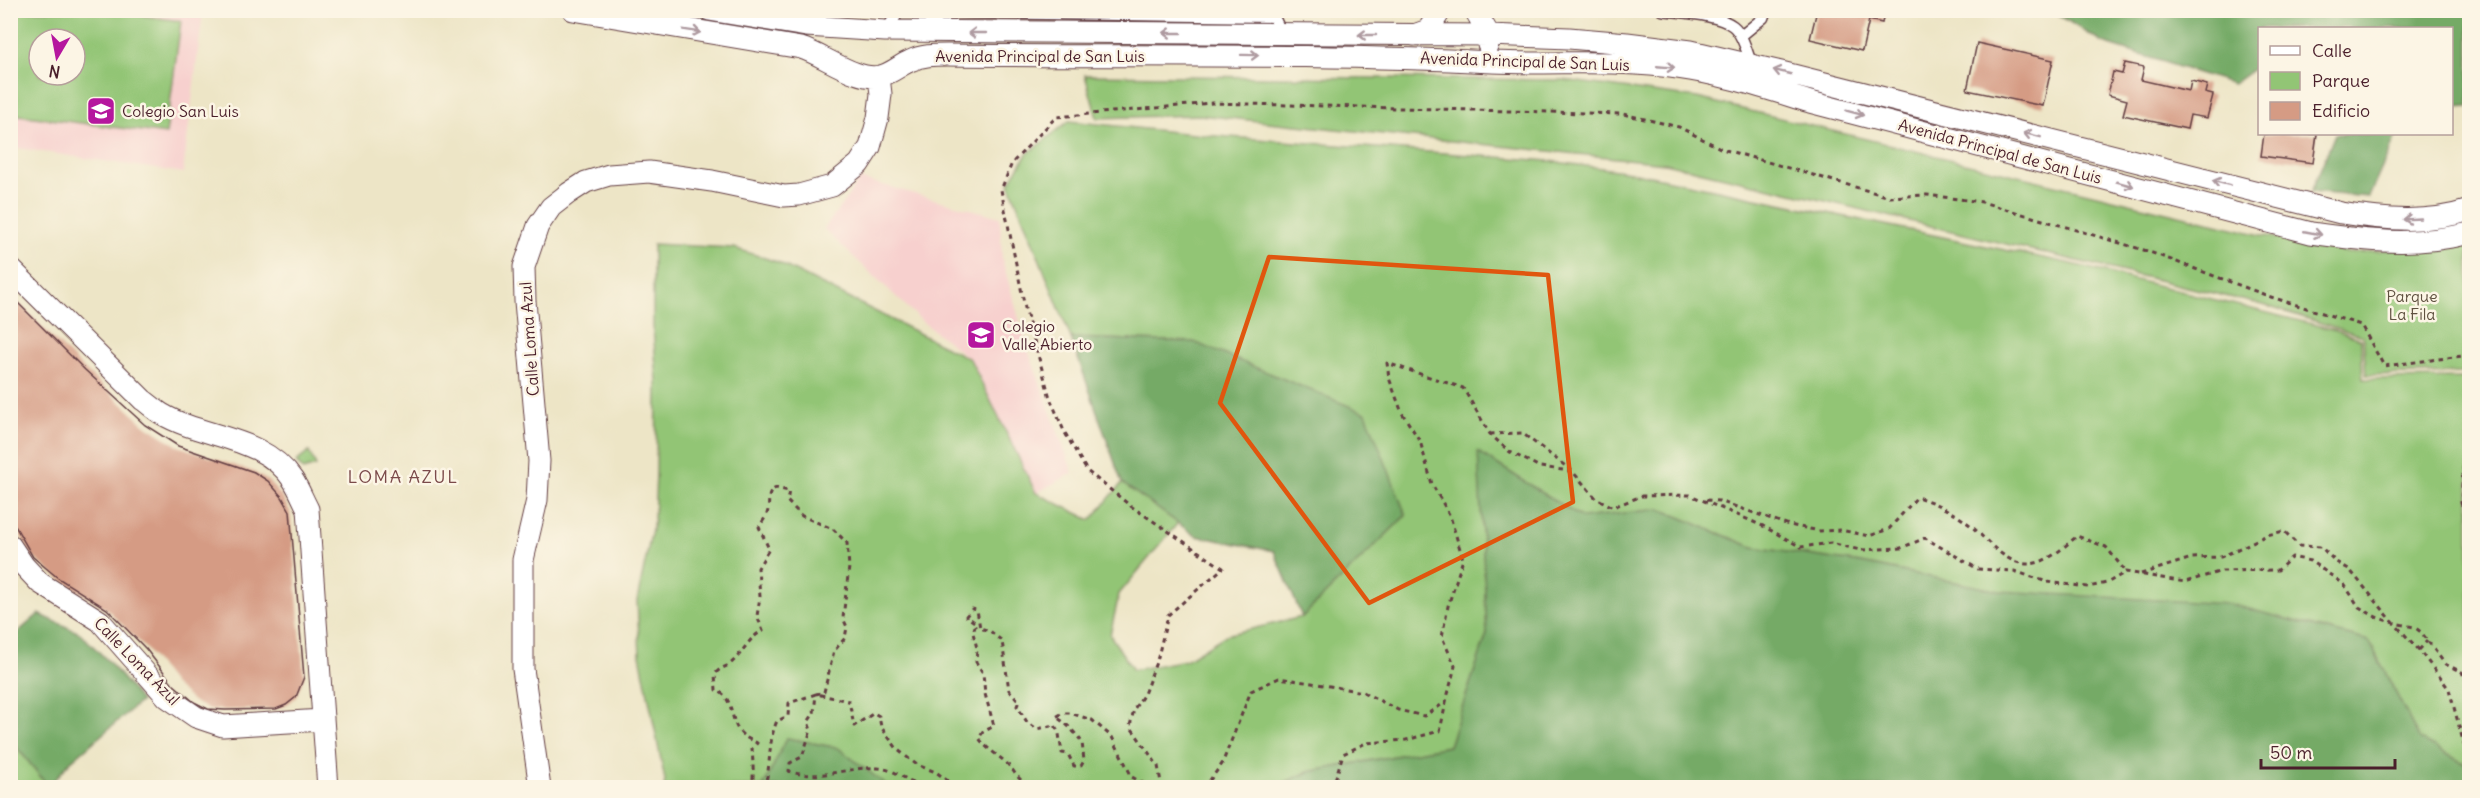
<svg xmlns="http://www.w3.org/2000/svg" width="2480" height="798" font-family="Delius,sans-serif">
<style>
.built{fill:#f7d0ce;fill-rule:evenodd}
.green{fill:#92c575;stroke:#6e7250;stroke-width:1.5;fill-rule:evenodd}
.forest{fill:#75aa66;stroke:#606448;stroke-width:1.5}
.building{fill:#d59b84}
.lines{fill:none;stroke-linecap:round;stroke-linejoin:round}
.lane-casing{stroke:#623d42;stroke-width:13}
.street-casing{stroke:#623d42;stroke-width:23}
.path{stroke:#623d42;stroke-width:3;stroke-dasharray:4.5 4.5;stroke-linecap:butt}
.lane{stroke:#fff;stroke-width:10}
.street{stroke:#fff;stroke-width:21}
.oneway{stroke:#ae9aa0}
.marked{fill:none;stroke:#e0560e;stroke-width:4.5;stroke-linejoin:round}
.labels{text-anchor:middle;stroke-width:5;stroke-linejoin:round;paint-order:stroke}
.street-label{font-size:16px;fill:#4a1f2b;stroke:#fcf5e5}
.poi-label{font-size:16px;fill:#4a1f2b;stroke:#fcf5e5;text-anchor:start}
.park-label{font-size:16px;fill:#605141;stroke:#fcf5e5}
.neighbourhood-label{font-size:18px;letter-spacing:1.5px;fill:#7b4a4a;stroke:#fcf5e5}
</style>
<rect width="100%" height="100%" fill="#fcf5e5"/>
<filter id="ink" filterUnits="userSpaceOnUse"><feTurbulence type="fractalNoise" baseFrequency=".0167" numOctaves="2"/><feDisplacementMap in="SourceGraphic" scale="12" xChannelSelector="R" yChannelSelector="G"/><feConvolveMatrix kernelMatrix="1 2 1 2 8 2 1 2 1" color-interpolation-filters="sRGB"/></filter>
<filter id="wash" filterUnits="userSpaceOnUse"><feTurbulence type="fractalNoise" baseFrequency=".008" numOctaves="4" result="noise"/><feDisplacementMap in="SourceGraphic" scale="24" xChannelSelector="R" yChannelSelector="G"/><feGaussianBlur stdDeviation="1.35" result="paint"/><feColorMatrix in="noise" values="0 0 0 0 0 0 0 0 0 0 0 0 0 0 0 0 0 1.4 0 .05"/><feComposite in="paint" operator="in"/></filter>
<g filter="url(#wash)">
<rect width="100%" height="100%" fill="#ede5c6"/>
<path class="built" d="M 10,11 L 203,11 L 183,173 L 11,147 ZM 39,39 L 75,39 L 75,75 L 39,75 Z
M 860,179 L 1000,217 L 1002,259 L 1027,347 L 1073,473 L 1036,493 L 970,359 L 924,323 L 824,229 Z"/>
<path class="green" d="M 102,10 L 181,21 L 166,134 L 11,114 L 11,11 ZM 39,39 L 75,39 L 75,75 L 39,75 Z
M 1085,75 L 1564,80 L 1697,98 L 2257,234 L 2348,253 L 2469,243 L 2469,373 L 2366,375 L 2363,336 L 2263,305 L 1665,163 L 1200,115 L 1097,118 Z
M 1069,121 L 1203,135 L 1549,161 L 1631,172 L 2072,264 L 2336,330 L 2361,339 L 2363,379 L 2469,378 L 2469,766 L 2420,740 L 2369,641 L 1999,591 L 1861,563 L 1752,547 L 1660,509 L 1582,518 L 1479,453 L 1487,634 L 1449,746 L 1308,772 L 1275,787 L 889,788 L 838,748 L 787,738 L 763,787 L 664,787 L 665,780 L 640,655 L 637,601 L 654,520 L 656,475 L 657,381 L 653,327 L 653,244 L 734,248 L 777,262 L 970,359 L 1036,493 L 1091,520 L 1122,483 L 1178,523 L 1119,594 L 1110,635 L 1133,670 L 1186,660 L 1226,635 L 1302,617 L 1406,515 L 1194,342 L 1071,338 L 1009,183 L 1027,154 Z
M 309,452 L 316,466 L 303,470 L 296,462 Z
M 11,740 L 49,787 L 11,787 Z"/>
<path class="forest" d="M 2052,11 L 2469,11 L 2469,106 L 2452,107 L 2452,28 L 2260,28 L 2259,65 L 2233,84 L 2103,43 Z
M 2335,134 L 2397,134 L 2369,197 L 2311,192 Z
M 1071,338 L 1194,342 L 1366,413 L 1406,515 L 1302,617 L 1274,551 L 1196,536 L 1122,483 Z
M 1478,452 L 1582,518 L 1660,509 L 1752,547 L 1861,563 L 1999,591 L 2230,604 L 2369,641 L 2420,740 L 2469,766 L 2469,787 L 1275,787 L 1308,772 L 1449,746 L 1487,634 Z
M 39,614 L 80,633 L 111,664 L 141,701 L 69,763 L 49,787 L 11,740 L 11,638 Z
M 787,738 L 838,748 L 889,787 L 763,787 Z"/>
<g id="blocks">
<path class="building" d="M 1817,10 L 1885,10 L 1882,23 L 1869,20 L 1862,51 L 1810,39 Z
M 1977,43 L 2053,60 L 2043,106 L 1967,90 Z
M 2125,63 L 2144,67 L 2141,80 L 2189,91 L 2191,81 L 2207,85 L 2205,93 L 2213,95 L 2207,118 L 2190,115 L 2187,129 L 2123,115 L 2127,100 L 2108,95 L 2113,72 L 2122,74 Z
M 2264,134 L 2317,134 L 2313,163 L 2261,156 Z
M 10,295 L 85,370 L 145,425 L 178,446 L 254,472 L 268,481 L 282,497 L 290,511 L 304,677 L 296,697 L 286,705 L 276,709 L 225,710 L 208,709 L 194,702 L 173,684 L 146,649 L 107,609 L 58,578 L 33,557 L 10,517 Z"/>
</g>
</g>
<g filter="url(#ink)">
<use href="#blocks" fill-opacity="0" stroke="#623d42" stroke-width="1.5"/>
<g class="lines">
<g class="lane-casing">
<path id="lane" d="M 1662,10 C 1681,13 1718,14 1733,26 C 1743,34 1747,53 1752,65
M 885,31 L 899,12 L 1274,17 L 1282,34
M 1741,36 L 1763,18 L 1766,10"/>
</g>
<g class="street-casing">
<path id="street" d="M 573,10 L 801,48 C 824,55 858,82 880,76 C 891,74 900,65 910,61 C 922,55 934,55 947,55 C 1129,57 1310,53 1492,62 C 1554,65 1617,59 1678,68 C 1723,74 1767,89 1810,102 L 2311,233 C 2366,241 2415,247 2470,233
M 709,10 L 806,26 L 885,31 L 1489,35 L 1569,38 L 1627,43 L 1691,51 L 1781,72 L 2341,213 C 2384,220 2428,224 2470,210
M 1475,10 L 1489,35 L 1488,45
M 1414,35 L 1428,30 L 1441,10
M 10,268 L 143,400 C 149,404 155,410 162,414 C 204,439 263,435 293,480 C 299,489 303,500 308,509 L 328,788
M 10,545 L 24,566 L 40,583 L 100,621 L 167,697 L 196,717 L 223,726 L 323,720
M 540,788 L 523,669 L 523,560 L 537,500 L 539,461 L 525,301 L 524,267 L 538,226 L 551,207 L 569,193 L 586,182 L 609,175 L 649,172 L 712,181 L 784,196 L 799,195 L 832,186 L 859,164 L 870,147 L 878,118 L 881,94 L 879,77"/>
</g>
<path class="path" d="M 1490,434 L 1522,433 L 1572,471 L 1596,498 L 1613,507 L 1642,496 L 1690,495 L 1763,526 L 1801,547 L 1831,543 L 1860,550 L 1901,548 L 1925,538 L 1978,569 L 2014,571 L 2047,582 L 2088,587 L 2107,583 L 2126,572 L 2185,582 L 2222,571 L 2278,570 L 2292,557 L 2310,561 L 2344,584 L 2359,607 L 2376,617 L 2394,623 L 2419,650 L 2449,689 L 2466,752 L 2470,753
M 2470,451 L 2464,454 L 2461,503 L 2470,529
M 1706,500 L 1719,501 L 1789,525 L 1820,531 L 1841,530 L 1869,536 L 1889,529 L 1917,497 C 1934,502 1951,511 1966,522 C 1984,535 2001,562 2026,564 C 2045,565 2063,548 2077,536 L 2106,547 L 2126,572
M 2141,574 L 2192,558 L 2221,557 L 2267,535 L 2284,531 L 2299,546 L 2321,547 L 2336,562 L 2349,569 L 2394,623 L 2414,627 L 2421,632 L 2445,664 L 2462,672 L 2470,691
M 2419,650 L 2427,641
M 752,788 C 754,775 753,762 752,749 L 757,743 C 753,741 748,739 744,736 C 728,724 736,697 716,690 L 715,674 C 720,668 724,668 730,664 C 743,654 748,637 763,631 L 757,616 L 760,597 L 758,568 L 769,549 L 759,527 C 762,522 768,515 768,509 C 770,500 766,493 776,488 L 789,491 L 787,501 L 802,516 L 833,529 L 847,543 L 849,567 L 843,618 L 847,627 L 845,638 L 834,651 L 824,692 L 816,694 L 814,713 L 808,722 L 811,730 L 802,757 L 790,763 L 789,771 C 817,782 848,766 878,768 C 890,769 898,774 908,780 C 915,783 924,784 931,788
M 764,788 C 772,765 767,743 777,721 L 788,716 L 789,703 L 816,694 L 849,701 L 854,726 L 874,713 L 879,716 L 881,727 L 898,750 L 917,765 L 936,772 L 957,788
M 1025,788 C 1023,779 1018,779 1014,772 C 1003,756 988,752 979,738 L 983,732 L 994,726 L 985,694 L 983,673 L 976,662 L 977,648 L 973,633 L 976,623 L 966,616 L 972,609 L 977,610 L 980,628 L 990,631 L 1002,641 L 1009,690 L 1019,701 L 1017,706 L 1027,722 L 1037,729 L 1055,725 L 1059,734 L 1062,753 L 1068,754 L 1074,766 L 1081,766 L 1084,761 L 1082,742 C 1075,733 1067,723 1056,717 L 1063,713 L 1070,713 L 1092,720 L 1112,737 L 1132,777 L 1152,788
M 1162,788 L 1158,766 L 1130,726 L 1134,709 L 1144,694 L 1158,657 L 1168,615 L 1223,568 L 1132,507 L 1087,471 L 1064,431 L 1050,398 L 1025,308 L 1001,190 L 1012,163 L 1056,117 L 1212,103 L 1623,114 L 1679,127 L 1722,149 L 1890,197 L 1927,195 L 1982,202 L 2147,251 L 2271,297 L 2361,325 L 2384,366 L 2470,355
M 1204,788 L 1222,764 L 1251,691 L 1279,678 L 1318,684 L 1363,692 L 1398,710 L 1424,716 L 1446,702 L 1455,666 L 1442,637 L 1448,606 L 1463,559 L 1450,516 L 1432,484 L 1420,441 L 1402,413 L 1389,378 L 1387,363 L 1463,388 L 1490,434 L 1510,452 L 1540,467 L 1570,471
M 1336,788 L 1335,780 L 1343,754 L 1366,743 L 1406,740 L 1440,731 L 1446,702"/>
<use href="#lane" class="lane"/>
<use href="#street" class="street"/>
</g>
<defs><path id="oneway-shaft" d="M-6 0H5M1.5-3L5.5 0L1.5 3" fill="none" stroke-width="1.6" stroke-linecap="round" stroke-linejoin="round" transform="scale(1.5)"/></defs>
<g class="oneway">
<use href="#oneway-shaft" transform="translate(692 31) rotate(9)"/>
<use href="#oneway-shaft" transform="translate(977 33) rotate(-180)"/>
<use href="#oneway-shaft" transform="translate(1172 33) rotate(-180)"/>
<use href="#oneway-shaft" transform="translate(1367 35) rotate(-180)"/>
<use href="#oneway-shaft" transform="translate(1250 55) rotate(1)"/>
<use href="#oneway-shaft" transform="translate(1666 67) rotate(5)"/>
<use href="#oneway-shaft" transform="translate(1782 72) rotate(-166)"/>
<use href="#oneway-shaft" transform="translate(1855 113) rotate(15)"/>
<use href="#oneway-shaft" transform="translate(2032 135) rotate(-166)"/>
<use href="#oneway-shaft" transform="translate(2221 183) rotate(-166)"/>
<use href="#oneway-shaft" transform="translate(2125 184) rotate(15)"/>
<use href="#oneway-shaft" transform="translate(2412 219) rotate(177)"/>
<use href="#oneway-shaft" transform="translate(2313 233) rotate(11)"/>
</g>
</g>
<path class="marked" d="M 1269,257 L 1548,275 L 1573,502 L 1369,603 L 1220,403 Z"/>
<defs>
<g id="school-square" transform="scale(1.5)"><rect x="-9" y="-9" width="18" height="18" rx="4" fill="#b5179e" stroke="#fcf5e5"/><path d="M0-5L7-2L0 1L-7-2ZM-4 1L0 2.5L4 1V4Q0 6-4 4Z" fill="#fff"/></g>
</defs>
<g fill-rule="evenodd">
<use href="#school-square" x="101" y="111"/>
<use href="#school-square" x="981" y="335"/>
</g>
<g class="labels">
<g class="street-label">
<text x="1040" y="62">Avenida Principal de San Luis</text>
<text transform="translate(1525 61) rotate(2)" y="6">Avenida Principal de San Luis</text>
<text transform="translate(2000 151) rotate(15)" y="6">Avenida Principal de San Luis</text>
<text transform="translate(529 339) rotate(-94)" y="6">Calle Loma Azul</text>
<text transform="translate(137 661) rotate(46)" y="6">Calle Loma Azul</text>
</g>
<g class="poi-label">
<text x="122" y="117">Colegio San Luis</text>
<text x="1002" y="332">Colegio<tspan x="1002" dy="18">Valle Abierto</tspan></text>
</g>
<g class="park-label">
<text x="2412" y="302">Parque<tspan x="2412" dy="18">La Fila</tspan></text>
</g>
<g class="neighbourhood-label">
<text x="403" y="483">LOMA AZUL</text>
</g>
</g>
<rect width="2480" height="798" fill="none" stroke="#fcf5e5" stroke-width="36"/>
<rect x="2258" y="27" width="195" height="108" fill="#fcf5e5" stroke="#b59f9b" stroke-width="1.5"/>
<rect x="2270" y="46" width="30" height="9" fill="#ffffff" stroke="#b59f9b" stroke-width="1.5"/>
<text x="2312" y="57" font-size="18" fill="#4a1f2b">Calle</text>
<rect x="2270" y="72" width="30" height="18" fill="#92c575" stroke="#b59f9b" stroke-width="1.5"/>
<text x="2312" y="87" font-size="18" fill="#4a1f2b">Parque</text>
<rect x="2270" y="102" width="30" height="18" fill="#d59b84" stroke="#b59f9b" stroke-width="1.5"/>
<text x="2312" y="117" font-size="18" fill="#4a1f2b">Edificio</text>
<g transform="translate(57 57) rotate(190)"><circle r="28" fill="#fcf5e5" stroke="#b59f9b" stroke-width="1.5"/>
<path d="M0-4.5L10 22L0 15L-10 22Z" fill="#b5179e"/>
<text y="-9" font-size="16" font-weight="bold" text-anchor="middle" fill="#4a1f2b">N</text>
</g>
<path d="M2261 759v9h134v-9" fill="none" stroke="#4a1f2b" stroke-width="3"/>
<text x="2270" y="759" font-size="18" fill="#4a1f2b" stroke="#fcf5e5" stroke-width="4.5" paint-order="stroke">50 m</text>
</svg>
